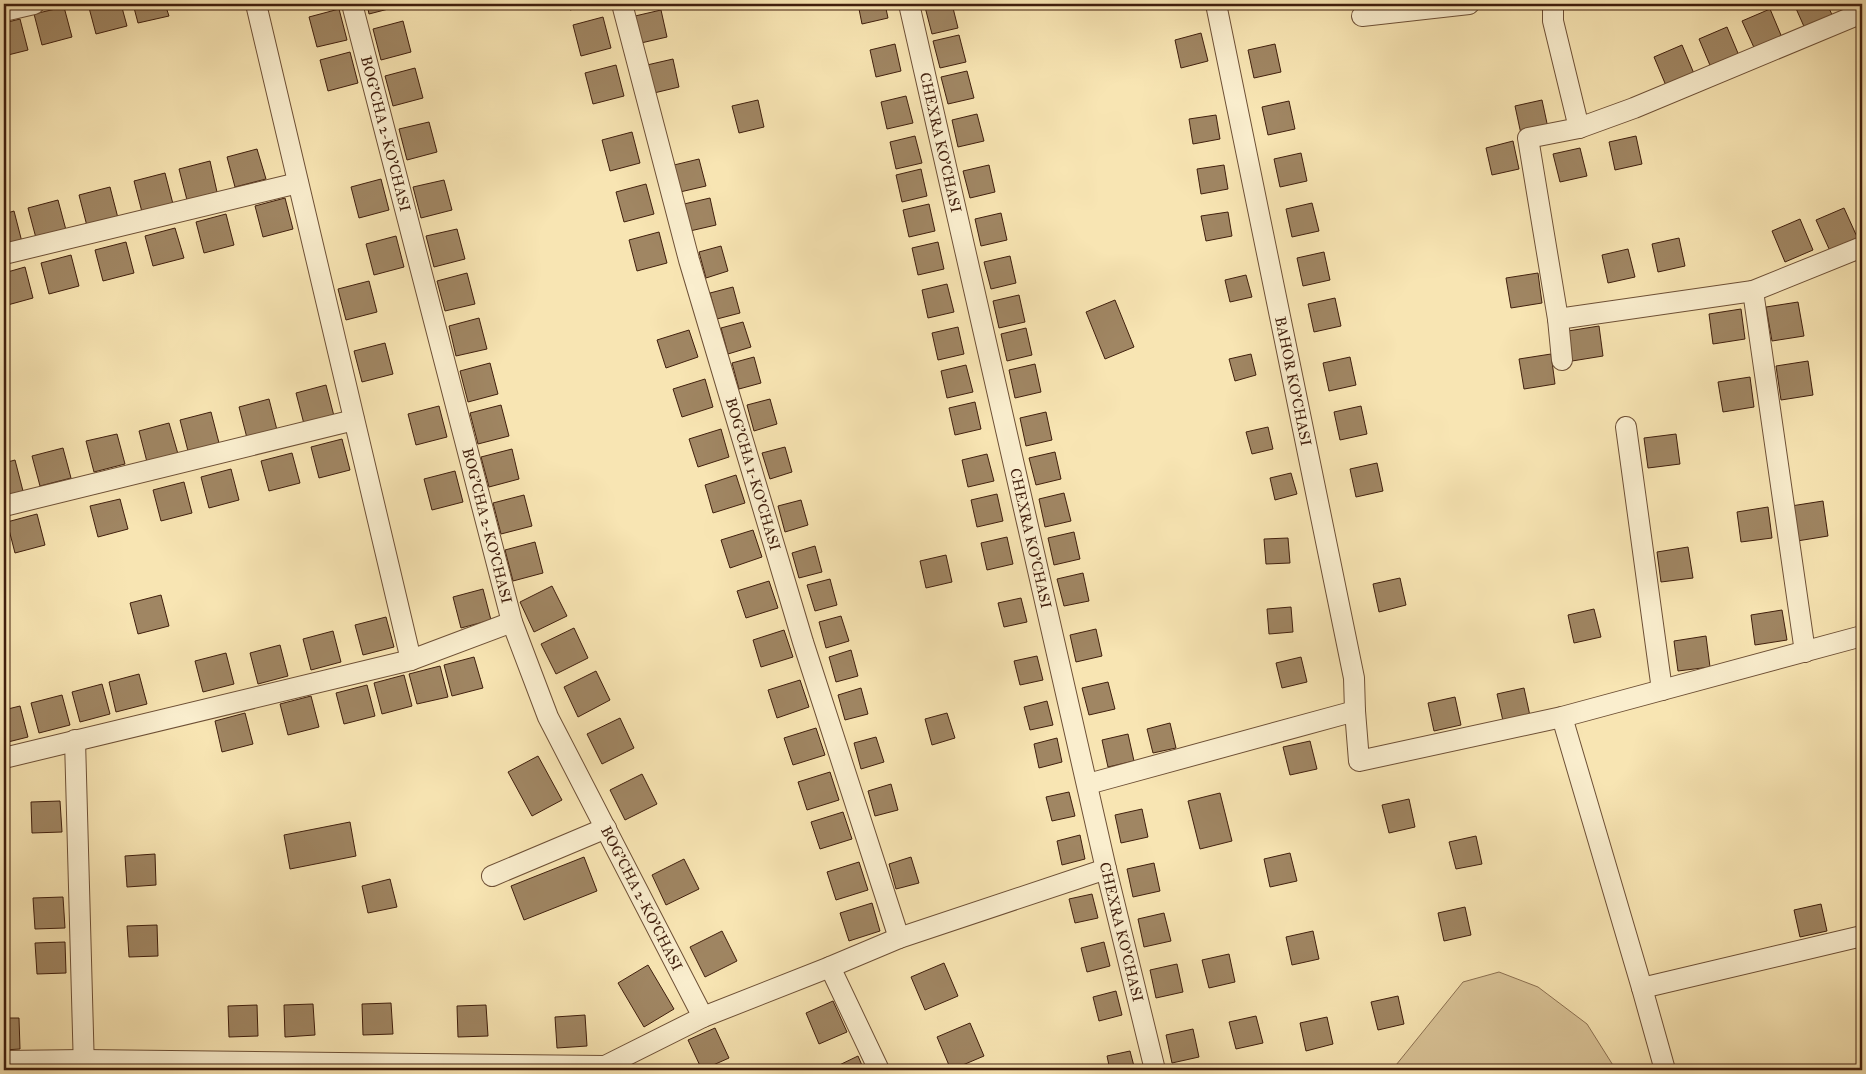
<svg xmlns="http://www.w3.org/2000/svg" width="1866" height="1074" font-family="'IM FELL Great Primer',serif">
<style>
.green{fill:#d9c397;stroke:#8c7152}
.building{fill:#a08663;stroke:#401f0d}
.lines{fill:none;stroke-linecap:round;stroke-linejoin:round}
.minor-casing{stroke:#6e5036;stroke-width:22}
.minor{stroke:#faeece;stroke-width:20}
.labels{text-anchor:middle;stroke-width:4;stroke-linejoin:round;paint-order:stroke}
.street-label{font-size:15px;fill:#401f0d;stroke:#faeece}
</style>
<rect width="100%" height="100%" fill="#f8e5b3"/>
<filter id="stains"><feTurbulence type="fractalNoise" baseFrequency=".004" numOctaves="4"/><feColorMatrix values="0 0 0 0 .2 0 0 0 0 .09 0 0 0 0 .02 0 0 0 .5 -.17"/></filter>
<radialGradient id="worn" r=".72"><stop offset=".6" stop-color="#630" stop-opacity="0"/><stop offset="1" stop-color="#630" stop-opacity=".3"/></radialGradient>
<path class="green" d="M 1499,972 L 1538,987 L 1587,1024 L 1616,1070 L 1392,1070 L 1463,982 Z"/>
<path class="building" d="M 88,4 L 121,4 L 127,26 L 96,34 Z
M 133,4 L 165,4 L 169,16 L 138,23 Z
M 367,4 L 399,4 L 400,6 L 369,14 Z
M 568,4 L 593,4 L 570,10 Z
M 858,4 L 885,4 L 888,18 L 862,24 Z
M 939,4 L 952,4 L 958,28 L 932,34 L 925,7 Z
M 1794,4 L 1827,4 L 1834,19 L 1806,31 Z
M 64,7 L 72,37 L 42,45 L 34,14 Z
M 339,9 L 347,40 L 317,47 L 309,17 Z
M 1770,9 L 1783,40 L 1756,52 L 1742,21 Z
M 661,10 L 667,37 L 641,43 L 635,16 Z
M 603,17 L 611,48 L 581,56 L 573,25 Z
M 20,19 L 28,50 L 4,56 L 4,23 Z
M 403,21 L 411,52 L 381,60 L 373,29 Z
M 1727,27 L 1740,58 L 1712,70 L 1699,39 Z
M 1201,33 L 1208,61 L 1181,68 L 1175,40 Z
M 959,35 L 966,62 L 940,68 L 933,41 Z
M 895,44 L 901,71 L 876,77 L 870,50 Z
M 1275,44 L 1281,72 L 1254,78 L 1248,50 Z
M 1682,45 L 1695,76 L 1667,88 L 1654,57 Z
M 350,52 L 358,83 L 328,91 L 320,60 Z
M 673,59 L 679,87 L 654,93 L 647,65 Z
M 616,65 L 624,96 L 593,104 L 585,73 Z
M 415,68 L 423,98 L 393,106 L 385,76 Z
M 967,71 L 974,98 L 948,104 L 941,77 Z
M 906,96 L 913,123 L 887,129 L 881,102 Z
M 758,100 L 764,127 L 739,133 L 732,106 Z
M 1542,100 L 1548,128 L 1521,134 L 1515,106 Z
M 1289,101 L 1295,129 L 1268,135 L 1262,107 Z
M 977,114 L 984,141 L 958,147 L 952,120 Z
M 1216,115 L 1220,139 L 1193,144 L 1189,119 Z
M 429,122 L 437,152 L 407,160 L 399,129 Z
M 632,132 L 640,163 L 610,171 L 602,140 Z
M 915,136 L 922,163 L 896,169 L 890,142 Z
M 1636,136 L 1642,164 L 1615,170 L 1609,142 Z
M 1513,141 L 1519,169 L 1492,175 L 1486,148 Z
M 1580,148 L 1587,176 L 1560,182 L 1553,154 Z
M 257,149 L 266,179 L 235,187 L 227,157 Z
M 1301,153 L 1307,181 L 1280,187 L 1274,159 Z
M 699,159 L 706,186 L 680,192 L 674,165 Z
M 210,161 L 217,192 L 187,200 L 179,169 Z
M 989,165 L 995,192 L 970,198 L 963,171 Z
M 1224,165 L 1228,189 L 1201,194 L 1197,169 Z
M 921,169 L 927,196 L 902,202 L 896,175 Z
M 165,173 L 173,204 L 142,212 L 134,181 Z
M 381,179 L 389,210 L 359,218 L 351,187 Z
M 444,180 L 452,210 L 421,218 L 413,187 Z
M 646,184 L 654,214 L 624,222 L 616,192 Z
M 110,187 L 118,218 L 87,226 L 79,195 Z
M 285,198 L 293,229 L 263,237 L 255,206 Z
M 710,198 L 716,225 L 690,231 L 684,204 Z
M 58,200 L 66,230 L 36,238 L 28,208 Z
M 1312,203 L 1319,231 L 1292,237 L 1286,209 Z
M 929,204 L 935,231 L 909,237 L 903,210 Z
M 1844,208 L 1858,239 L 1830,251 L 1816,220 Z
M 14,211 L 22,242 L 4,246 L 4,214 Z
M 1228,212 L 1232,236 L 1206,241 L 1201,216 Z
M 1001,213 L 1007,240 L 981,246 L 975,219 Z
M 226,214 L 234,245 L 204,253 L 196,222 Z
M 1800,219 L 1813,250 L 1785,262 L 1772,231 Z
M 175,228 L 184,258 L 153,266 L 145,236 Z
M 457,229 L 465,259 L 434,267 L 426,236 Z
M 659,232 L 667,263 L 637,271 L 629,240 Z
M 396,236 L 404,267 L 374,275 L 366,244 Z
M 1679,238 L 1685,266 L 1658,272 L 1652,244 Z
M 126,242 L 134,273 L 103,281 L 95,250 Z
M 938,242 L 944,269 L 918,275 L 912,248 Z
M 721,246 L 728,271 L 706,278 L 699,252 Z
M 1628,249 L 1635,277 L 1608,283 L 1602,255 Z
M 1324,252 L 1330,280 L 1303,286 L 1297,258 Z
M 71,255 L 79,286 L 49,294 L 41,263 Z
M 1010,256 L 1016,283 L 991,289 L 984,262 Z
M 25,267 L 33,298 L 4,306 L 4,273 Z
M 467,273 L 475,304 L 445,311 L 437,281 Z
M 1538,273 L 1542,303 L 1511,308 L 1506,278 Z
M 1246,275 L 1252,297 L 1230,302 L 1225,280 Z
M 369,281 L 377,312 L 346,320 L 338,289 Z
M 947,284 L 954,312 L 928,318 L 922,290 Z
M 733,287 L 740,313 L 717,319 L 710,293 Z
M 1019,295 L 1025,322 L 999,328 L 993,301 Z
M 1335,298 L 1341,326 L 1314,332 L 1308,304 Z
M 1115,300 L 1134,347 L 1105,359 L 1086,312 Z
M 1798,302 L 1804,336 L 1772,341 L 1766,307 Z
M 1741,309 L 1745,339 L 1713,344 L 1709,314 Z
M 479,318 L 487,349 L 456,356 L 449,326 Z
M 743,322 L 751,347 L 728,354 L 721,328 Z
M 1599,326 L 1603,356 L 1572,361 L 1568,331 Z
M 958,327 L 964,354 L 938,360 L 932,333 Z
M 1026,328 L 1032,355 L 1007,361 L 1001,334 Z
M 689,330 L 698,357 L 666,368 L 657,340 Z
M 385,343 L 393,374 L 362,382 L 354,351 Z
M 1251,354 L 1256,375 L 1235,381 L 1229,359 Z
M 1551,354 L 1555,384 L 1524,389 L 1519,359 Z
M 754,357 L 761,383 L 739,389 L 732,363 Z
M 1350,357 L 1356,385 L 1329,391 L 1323,363 Z
M 1808,361 L 1813,395 L 1781,400 L 1776,366 Z
M 490,363 L 498,394 L 468,402 L 460,371 Z
M 1035,364 L 1041,392 L 1015,398 L 1009,370 Z
M 966,365 L 973,392 L 947,398 L 941,371 Z
M 1750,377 L 1754,407 L 1723,412 L 1718,382 Z
M 705,379 L 713,407 L 682,417 L 673,389 Z
M 326,385 L 334,416 L 304,424 L 296,393 Z
M 269,399 L 277,430 L 247,438 L 239,407 Z
M 770,399 L 777,424 L 754,431 L 747,405 Z
M 975,402 L 981,429 L 955,435 L 949,408 Z
M 501,405 L 509,436 L 478,444 L 470,413 Z
M 439,406 L 447,437 L 416,445 L 408,414 Z
M 1361,406 L 1367,434 L 1340,440 L 1334,412 Z
M 211,412 L 219,443 L 188,451 L 180,420 Z
M 1046,412 L 1052,440 L 1026,446 L 1020,418 Z
M 169,423 L 178,454 L 147,462 L 139,431 Z
M 1268,427 L 1273,449 L 1252,454 L 1246,432 Z
M 721,429 L 729,457 L 698,467 L 689,439 Z
M 117,434 L 125,464 L 94,472 L 86,441 Z
M 1676,434 L 1680,464 L 1648,468 L 1644,438 Z
M 342,439 L 350,470 L 319,478 L 311,447 Z
M 785,447 L 792,472 L 770,479 L 762,453 Z
M 63,448 L 71,478 L 40,486 L 32,456 Z
M 512,449 L 519,479 L 489,487 L 481,457 Z
M 1055,452 L 1061,479 L 1036,485 L 1029,458 Z
M 292,453 L 300,483 L 269,491 L 261,461 Z
M 987,454 L 994,481 L 968,487 L 962,460 Z
M 15,460 L 23,491 L 4,496 L 4,463 Z
M 1377,463 L 1383,491 L 1356,497 L 1350,469 Z
M 231,469 L 239,500 L 209,508 L 201,477 Z
M 455,471 L 463,502 L 432,510 L 424,479 Z
M 1291,473 L 1297,494 L 1275,500 L 1270,478 Z
M 736,475 L 745,503 L 713,513 L 705,485 Z
M 184,482 L 192,513 L 161,521 L 153,490 Z
M 1064,493 L 1071,521 L 1045,527 L 1039,499 Z
M 997,494 L 1003,521 L 977,527 L 971,500 Z
M 524,495 L 532,526 L 501,534 L 493,503 Z
M 120,499 L 128,529 L 98,537 L 90,506 Z
M 801,500 L 808,525 L 785,532 L 778,506 Z
M 1823,501 L 1828,536 L 1797,541 L 1791,506 Z
M 1768,507 L 1772,538 L 1741,542 L 1737,512 Z
M 37,514 L 45,545 L 15,553 L 7,522 Z
M 753,530 L 762,557 L 730,568 L 721,540 Z
M 1074,532 L 1080,559 L 1054,565 L 1048,538 Z
M 1007,537 L 1013,564 L 987,570 L 981,543 Z
M 1288,538 L 1290,563 L 1266,564 L 1264,539 Z
M 535,542 L 543,573 L 513,581 L 505,550 Z
M 815,546 L 822,572 L 799,578 L 792,553 Z
M 1688,547 L 1693,578 L 1661,582 L 1657,552 Z
M 946,555 L 952,582 L 926,588 L 920,561 Z
M 1083,573 L 1089,601 L 1064,606 L 1057,579 Z
M 1400,578 L 1406,605 L 1379,612 L 1373,584 Z
M 830,579 L 837,605 L 815,611 L 807,585 Z
M 769,581 L 778,608 L 746,618 L 737,591 Z
M 552,586 L 567,616 L 534,632 L 520,602 Z
M 483,589 L 491,620 L 461,628 L 453,597 Z
M 161,595 L 169,626 L 138,634 L 130,603 Z
M 1021,598 L 1027,622 L 1004,627 L 998,603 Z
M 1291,607 L 1293,632 L 1269,634 L 1267,609 Z
M 1594,609 L 1601,637 L 1574,643 L 1568,615 Z
M 1782,610 L 1787,640 L 1755,645 L 1751,615 Z
M 841,616 L 849,641 L 826,648 L 819,622 Z
M 386,617 L 394,647 L 363,655 L 355,625 Z
M 574,628 L 588,658 L 556,674 L 541,644 Z
M 1096,629 L 1102,656 L 1076,662 L 1070,635 Z
M 784,630 L 793,657 L 761,667 L 753,640 Z
M 333,631 L 341,662 L 311,670 L 303,639 Z
M 1706,636 L 1710,667 L 1678,671 L 1674,641 Z
M 280,645 L 288,676 L 258,684 L 250,653 Z
M 851,650 L 858,676 L 836,682 L 829,657 Z
M 226,653 L 234,684 L 203,692 L 195,661 Z
M 1037,656 L 1043,680 L 1020,685 L 1014,661 Z
M 474,657 L 483,688 L 452,696 L 444,665 Z
M 1301,657 L 1307,682 L 1282,688 L 1276,663 Z
M 440,666 L 448,697 L 417,704 L 409,674 Z
M 596,671 L 610,700 L 578,717 L 564,687 Z
M 139,674 L 147,704 L 116,712 L 109,682 Z
M 404,675 L 412,706 L 382,714 L 374,683 Z
M 800,680 L 809,707 L 777,718 L 768,690 Z
M 1108,682 L 1115,709 L 1089,715 L 1082,688 Z
M 102,684 L 110,714 L 80,722 L 72,692 Z
M 367,685 L 375,716 L 344,724 L 336,693 Z
M 861,688 L 868,714 L 845,720 L 838,695 Z
M 1524,688 L 1530,716 L 1503,721 L 1497,694 Z
M 62,695 L 70,725 L 39,733 L 31,703 Z
M 311,696 L 319,727 L 288,735 L 280,704 Z
M 1455,697 L 1461,725 L 1434,731 L 1428,703 Z
M 1047,701 L 1053,725 L 1030,730 L 1024,707 Z
M 20,706 L 28,737 L 4,743 L 4,710 Z
M 245,713 L 253,744 L 222,752 L 215,721 Z
M 947,713 L 955,738 L 932,745 L 925,719 Z
M 620,718 L 634,748 L 602,764 L 587,734 Z
M 1170,723 L 1176,748 L 1153,753 L 1147,729 Z
M 816,728 L 825,755 L 793,765 L 784,738 Z
M 1128,734 L 1134,761 L 1108,767 L 1102,740 Z
M 876,737 L 884,762 L 861,769 L 854,743 Z
M 1057,738 L 1062,762 L 1039,768 L 1034,744 Z
M 1310,741 L 1317,769 L 1290,775 L 1283,747 Z
M 538,756 L 562,800 L 532,816 L 508,772 Z
M 830,772 L 839,800 L 807,810 L 798,782 Z
M 642,774 L 657,804 L 625,820 L 610,790 Z
M 891,784 L 898,810 L 875,816 L 868,791 Z
M 1069,792 L 1075,816 L 1052,821 L 1046,797 Z
M 1220,793 L 1232,841 L 1200,849 L 1188,801 Z
M 1409,799 L 1415,827 L 1389,833 L 1382,805 Z
M 60,801 L 62,832 L 32,833 L 31,802 Z
M 1142,809 L 1148,837 L 1121,843 L 1115,815 Z
M 843,812 L 852,839 L 820,849 L 811,822 Z
M 350,822 L 356,856 L 290,869 L 284,835 Z
M 1080,835 L 1085,859 L 1062,865 L 1057,841 Z
M 1476,836 L 1482,864 L 1456,869 L 1449,842 Z
M 1290,853 L 1297,881 L 1270,887 L 1264,859 Z
M 155,854 L 156,885 L 127,887 L 125,856 Z
M 584,857 L 597,891 L 524,920 L 511,886 Z
M 911,857 L 919,883 L 896,889 L 889,864 Z
M 684,859 L 699,889 L 666,905 L 652,875 Z
M 859,862 L 868,890 L 836,900 L 827,872 Z
M 1154,863 L 1160,891 L 1133,897 L 1127,869 Z
M 390,879 L 397,907 L 368,913 L 362,886 Z
M 1092,894 L 1098,918 L 1075,923 L 1069,899 Z
M 63,897 L 65,928 L 35,929 L 33,898 Z
M 872,903 L 880,931 L 849,941 L 840,913 Z
M 1821,904 L 1827,931 L 1800,937 L 1794,910 Z
M 1465,907 L 1471,935 L 1444,941 L 1438,913 Z
M 1164,913 L 1171,941 L 1144,947 L 1138,919 Z
M 157,925 L 158,956 L 129,957 L 127,926 Z
M 722,931 L 737,961 L 705,977 L 690,947 Z
M 1313,931 L 1319,959 L 1292,965 L 1286,937 Z
M 65,942 L 66,973 L 37,974 L 35,943 Z
M 1104,942 L 1110,966 L 1087,972 L 1081,948 Z
M 1229,954 L 1235,982 L 1209,988 L 1202,960 Z
M 944,963 L 958,996 L 925,1010 L 911,977 Z
M 1177,964 L 1183,992 L 1156,998 L 1150,970 Z
M 648,965 L 674,1009 L 644,1027 L 618,983 Z
M 1116,991 L 1122,1015 L 1099,1021 L 1093,997 Z
M 1398,996 L 1404,1024 L 1378,1030 L 1371,1002 Z
M 833,1001 L 847,1032 L 819,1044 L 806,1013 Z
M 391,1003 L 393,1034 L 363,1035 L 362,1004 Z
M 313,1004 L 315,1035 L 285,1037 L 284,1005 Z
M 257,1005 L 258,1036 L 229,1037 L 228,1006 Z
M 486,1005 L 488,1036 L 458,1037 L 457,1006 Z
M 585,1015 L 587,1046 L 557,1048 L 555,1017 Z
M 1256,1016 L 1263,1043 L 1236,1049 L 1229,1022 Z
M 1327,1017 L 1333,1044 L 1306,1051 L 1300,1023 Z
M 4,1018 L 19,1018 L 20,1049 L 4,1050 Z
M 970,1023 L 984,1056 L 951,1070 L 937,1037 Z
M 715,1028 L 729,1058 L 702,1070 L 688,1040 Z
M 1193,1029 L 1199,1057 L 1172,1063 L 1166,1035 Z
M 1130,1051 L 1135,1070 L 1110,1070 L 1107,1056 Z
M 858,1056 L 864,1070 L 831,1070 L 831,1069 Z"/>
<g class="lines">
<g class="minor-casing">
<g id="minor">
<path d="M 256,4 L 411,660"/>
<path id="s1" d="M 352,4 L 512,622 L 548,717 L 703,1017"/>
<path id="s2" d="M 622,4 L 689,260 L 803,642 L 899,938"/>
<path id="s3" d="M 909,4 L 1106,869 L 1155,1070"/>
<path id="s4" d="M 1216,4 L 1354,678 L 1355,711 L 1359,761 L 1562,717 L 1862,636"/>
<path d="M 1553,4 L 1553,21 L 1579,128"/>
<path d="M 4,11 L 34,4"/>
<path d="M 1362,16 L 1469,4"/>
<path d="M 4,254 L 298,183"/>
<path d="M 1753,291 L 1805,652"/>
<path d="M 1558,319 L 1753,291 L 1862,247"/>
<path d="M 1562,360 L 1558,319 L 1528,138 L 1579,128 L 1634,108 L 1862,13"/>
<path d="M 1626,427 L 1662,690"/>
<path d="M 4,506 L 354,420"/>
<path d="M 1562,717 L 1642,988 L 1665,1070"/>
<path d="M 75,740 L 84,1070"/>
<path d="M 4,758 L 411,660 L 512,622"/>
<path d="M 1088,784 L 1355,711"/>
<path d="M 492,876 L 606,828"/>
<path d="M 830,967 L 879,1070"/>
<path d="M 1642,988 L 1862,936"/>
<path d="M 4,1061 L 84,1060 L 605,1066 L 703,1017 L 830,967 L 899,938 L 1106,869"/>
</g>
</g>
<use href="#minor" class="minor"/>
</g>
<g class="labels">
<g class="street-label">
<text dy="5" stroke="none"><textPath href="#s1" startOffset="134">BOG'CHA 2-KO'CHASI</textPath></text>
<text dy="5" stroke="none"><textPath href="#s3" startOffset="142">CHEXRA KO'CHASI</textPath></text>
<text dy="5" stroke="none"><textPath href="#s4" startOffset="385">BAHOR KO'CHASI</textPath></text>
<text dy="5" stroke="none"><textPath href="#s2" startOffset="488">BOG'CHA 1-KO'CHASI</textPath></text>
<text dy="5" stroke="none"><textPath href="#s1" startOffset="539">BOG'CHA 2-KO'CHASI</textPath></text>
<text dy="5" stroke="none"><textPath href="#s3" startOffset="548">CHEXRA KO'CHASI</textPath></text>
<text dy="5" stroke="none"><textPath href="#s1" startOffset="944">BOG'CHA 2-KO'CHASI</textPath></text>
<text dy="5" stroke="none"><textPath href="#s3" startOffset="952">CHEXRA KO'CHASI</textPath></text>
</g>
</g>
<rect width="1866" height="1074" fill="none" stroke="#f8e5b3" stroke-width="20"/>
<rect x="5" y="5" width="1856" height="1064" fill="none" stroke="#401f0d" stroke-width="2.5"/>
<rect x="10" y="10" width="1846" height="1054" fill="none" stroke="#401f0d"/>
<rect width="100%" height="100%" filter="url(#stains)"/>
<rect width="100%" height="100%" fill="url(#worn)"/>
</svg>
